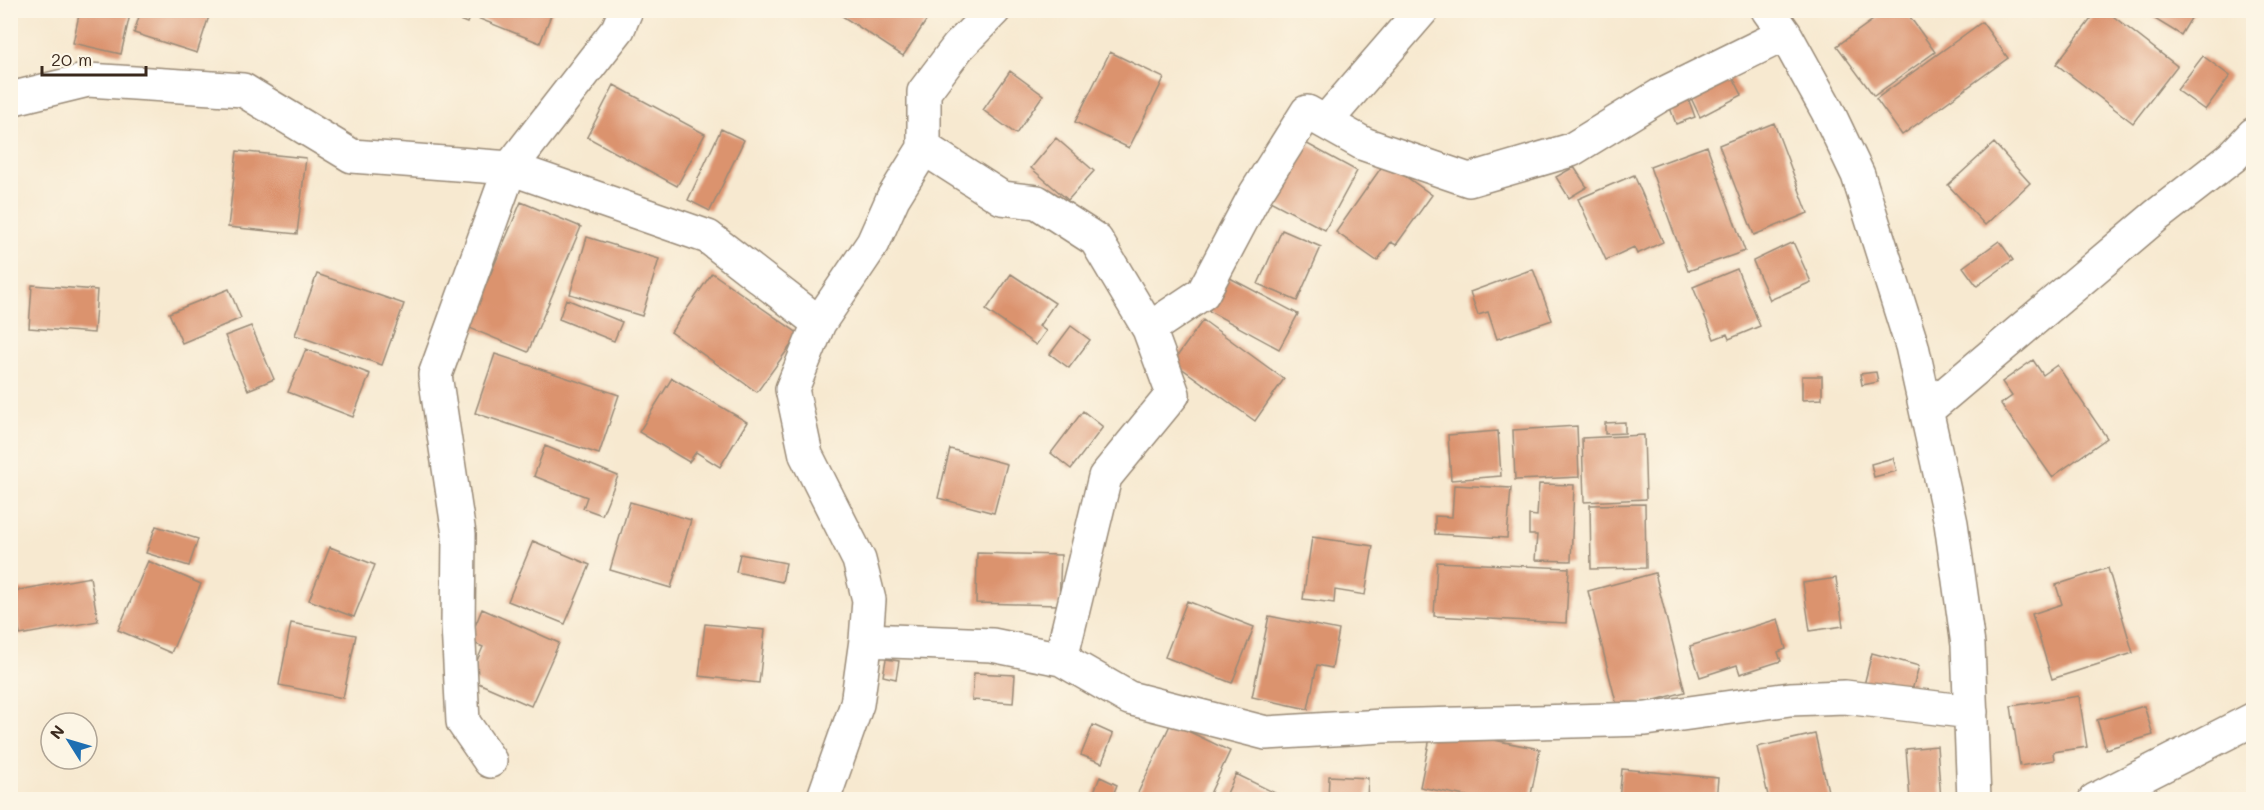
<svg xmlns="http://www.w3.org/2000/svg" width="2264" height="810" font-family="Mali,sans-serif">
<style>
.building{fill:#db936e}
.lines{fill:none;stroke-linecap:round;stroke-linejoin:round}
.minor-casing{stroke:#998a77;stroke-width:36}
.minor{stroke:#fff;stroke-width:33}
</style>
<rect width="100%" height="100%" fill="#fcf5e5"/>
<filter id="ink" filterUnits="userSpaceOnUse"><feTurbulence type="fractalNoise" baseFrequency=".0167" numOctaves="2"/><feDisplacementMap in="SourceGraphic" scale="12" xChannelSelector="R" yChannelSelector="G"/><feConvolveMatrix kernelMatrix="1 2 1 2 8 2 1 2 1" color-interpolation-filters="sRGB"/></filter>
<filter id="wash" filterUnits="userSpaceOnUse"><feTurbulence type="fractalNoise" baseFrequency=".008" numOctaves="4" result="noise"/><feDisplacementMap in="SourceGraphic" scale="24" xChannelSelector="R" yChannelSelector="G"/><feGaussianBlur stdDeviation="1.35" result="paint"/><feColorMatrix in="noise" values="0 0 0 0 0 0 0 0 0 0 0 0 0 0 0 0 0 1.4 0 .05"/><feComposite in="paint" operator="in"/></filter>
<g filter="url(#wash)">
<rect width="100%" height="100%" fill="#f7e9d0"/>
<g id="blocks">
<path class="building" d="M 80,10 L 131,10 L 121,54 L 73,43 Z
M 141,10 L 211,10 L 197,53 L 134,33 Z
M 443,10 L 553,10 L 540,43 L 470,15 L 467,23 L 442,13 Z
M 833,10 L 930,10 L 932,12 L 903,56 Z
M 1887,10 L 1905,10 L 1935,52 L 1874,96 L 1837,46 Z
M 2098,10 L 2105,10 L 2177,66 L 2133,123 L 2056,64 Z
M 2140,10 L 2196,10 L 2181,35 Z
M 1982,22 L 2008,58 L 1902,135 L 1876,99 Z
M 1110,52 L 1164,78 L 1129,148 L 1075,122 Z
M 2203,56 L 2230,76 L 2205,110 L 2177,90 Z
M 1010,71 L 1043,95 L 1016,134 L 983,110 Z
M 1733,77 L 1742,95 L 1700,117 L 1691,98 Z
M 614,85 L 705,134 L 677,186 L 587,137 Z
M 1688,98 L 1695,117 L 1676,124 L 1669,105 Z
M 1774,123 L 1808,213 L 1754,235 L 1719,145 Z
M 721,129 L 744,140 L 710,211 L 688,200 Z
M 1056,138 L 1094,171 L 1068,200 L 1031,168 Z
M 1300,140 L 1357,171 L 1325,230 L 1268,200 Z
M 1994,143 L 2030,183 L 1985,225 L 1948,185 Z
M 1707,146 L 1745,251 L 1688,271 L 1650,167 Z
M 237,151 L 306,158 L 297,234 L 228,227 Z
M 1385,162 L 1432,195 L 1396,245 L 1391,242 L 1377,261 L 1336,232 Z
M 1574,167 L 1587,187 L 1569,198 L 1556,177 Z
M 1634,175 L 1663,242 L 1637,254 L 1634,247 L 1606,260 L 1578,199 Z
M 521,202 L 581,227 L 528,352 L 460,324 L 482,294 Z
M 1282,230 L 1321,247 L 1297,301 L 1258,284 Z
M 587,237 L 659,259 L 642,316 L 570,294 Z
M 1999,241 L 2013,260 L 1977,286 L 1963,267 Z
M 1793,242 L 1811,282 L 1770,300 L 1753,261 Z
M 1533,269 L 1552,320 L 1497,339 L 1488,312 L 1478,315 L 1470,292 Z
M 1737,269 L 1760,326 L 1729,339 L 1727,334 L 1714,339 L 1693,287 Z
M 712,273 L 799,334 L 757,392 L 671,332 Z
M 317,274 L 404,304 L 382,365 L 295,335 Z
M 1011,274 L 1055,303 L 1039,326 L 1046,331 L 1036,345 L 986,310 Z
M 1228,277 L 1298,314 L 1279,349 L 1209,311 Z
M 32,285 L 97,290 L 94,333 L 29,328 Z
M 229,289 L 241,318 L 182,343 L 169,313 Z
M 566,299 L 622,322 L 614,341 L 559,319 Z
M 1203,320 L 1284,379 L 1255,421 L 1173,362 Z
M 251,326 L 274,379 L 248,390 L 225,336 Z
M 1071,326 L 1090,340 L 1069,368 L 1050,354 Z
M 306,349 L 370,374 L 353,417 L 288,392 Z
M 495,354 L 619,395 L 599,454 L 475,413 Z
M 2033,360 L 2043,375 L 2057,365 L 2107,438 L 2052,477 L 2001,404 L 2012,396 L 2002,382 Z
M 1876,372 L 1878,382 L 1862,385 L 1860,374 Z
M 1802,376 L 1822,376 L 1822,399 L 1802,400 Z
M 672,378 L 747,422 L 720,467 L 696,452 L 689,462 L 639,432 Z
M 1083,411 L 1103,427 L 1071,469 L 1051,453 Z
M 1625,422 L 1625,433 L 1605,434 L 1605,423 Z
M 1577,426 L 1579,477 L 1515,480 L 1513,430 Z
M 1498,431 L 1501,476 L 1451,480 L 1448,435 Z
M 1644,435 L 1646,499 L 1584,502 L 1582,438 Z
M 545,446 L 618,476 L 602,515 L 583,508 L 587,497 L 534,476 Z
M 950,449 L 1007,464 L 994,513 L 938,498 Z
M 1893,458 L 1897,471 L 1874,477 L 1871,464 Z
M 1539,484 L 1574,485 L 1571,561 L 1535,560 L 1537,535 L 1529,535 L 1529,515 L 1537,516 Z
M 1454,485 L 1511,488 L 1507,538 L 1435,534 L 1435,516 L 1452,517 Z
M 630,502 L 691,520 L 671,588 L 610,570 Z
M 1645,504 L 1646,568 L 1591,569 L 1590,505 Z
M 156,526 L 198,539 L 189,566 L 146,553 Z
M 1312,537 L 1373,546 L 1365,595 L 1335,590 L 1334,603 L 1303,599 Z
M 533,541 L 590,565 L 565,624 L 508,601 Z
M 330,547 L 375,565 L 354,617 L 309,600 Z
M 977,553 L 1061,555 L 1059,605 L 976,603 Z
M 740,554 L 786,563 L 782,582 L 736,572 Z
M 148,561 L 201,584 L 171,653 L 118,630 Z
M 1437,562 L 1569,568 L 1566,623 L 1434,616 Z
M 2108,568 L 2133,653 L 2052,679 L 2032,614 L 2062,604 L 2056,585 Z
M 1655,573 L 1685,692 L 1618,710 L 1588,591 Z
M 90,577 L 98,621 L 20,635 L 13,591 Z
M 1836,578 L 1843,626 L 1810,631 L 1803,583 Z
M 1187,601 L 1254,627 L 1232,683 L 1165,657 Z
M 482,609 L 559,643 L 531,706 L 469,679 L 483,647 L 469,641 Z
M 1269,616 L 1339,630 L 1332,668 L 1317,665 L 1308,709 L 1252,697 Z
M 1778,619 L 1786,649 L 1778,652 L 1781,661 L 1740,674 L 1737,665 L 1700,677 L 1690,646 Z
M 291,623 L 356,635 L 343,698 L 279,685 Z
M 705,624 L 765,630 L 759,683 L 699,676 Z
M 1872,653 L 1919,666 L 1910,697 L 1864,685 Z
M 886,659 L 899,661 L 896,679 L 883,676 Z
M 974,673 L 1015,675 L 1013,703 L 972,700 Z
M 2079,696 L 2087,747 L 2053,752 L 2054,760 L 2020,766 L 2011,706 Z
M 2144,706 L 2153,735 L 2106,749 L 2097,720 Z
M 1171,723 L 1230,751 L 1207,800 L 1146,800 L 1137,795 Z
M 1093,725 L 1113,734 L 1102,763 L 1081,755 Z
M 1432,728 L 1540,749 L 1530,800 L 1485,800 L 1420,787 Z
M 1815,734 L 1830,800 L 1769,800 L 1757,747 Z
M 1937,746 L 1941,800 L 1910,800 L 1906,749 Z
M 1622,769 L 1718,778 L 1716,800 L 1619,800 Z
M 1236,774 L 1281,796 L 1279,800 L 1224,800 Z
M 1329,776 L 1368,778 L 1367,800 L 1328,800 Z
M 1100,777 L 1117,785 L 1111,800 L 1093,794 Z"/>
</g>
</g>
<g filter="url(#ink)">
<use href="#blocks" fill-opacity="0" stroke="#998a77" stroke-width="1.5"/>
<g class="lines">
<g class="minor-casing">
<path id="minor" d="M 1768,10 L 1785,34 L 1827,110 L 1858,175 L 1912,346 L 1951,523 L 1968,645 L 1974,800
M 10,99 L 88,80 L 243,90 L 352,156 L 510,168 L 708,237 L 819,323
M 1326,121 L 1422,10
M 924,148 L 1002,198 L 1037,202 L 1096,240 L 1149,329 L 1173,394 L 1105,477 L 1061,659
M 1149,329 L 1203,293 L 1256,193 L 1307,112 L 1364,144 L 1469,180 L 1571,150 L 1659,96 L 1785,34
M 1927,410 L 2156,216 L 2232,157 L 2254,134
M 866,640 L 992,645 L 1061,659 L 1129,698 L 1266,733 L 1383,726 L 1646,719 L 1790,699 L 1845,697 L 1971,712
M 490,761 L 463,722 L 458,625 L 459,534 L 435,375 L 510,168 L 618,29 L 626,10
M 823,800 L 857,704 L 866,640 L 869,600 L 859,560 L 806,455 L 792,389 L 819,323 L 873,243 L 893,198 L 924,148 L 924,92 L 958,47 L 994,10
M 2095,800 L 2254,719"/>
</g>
<use href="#minor" class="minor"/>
</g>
</g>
<rect width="2264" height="810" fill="none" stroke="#fcf5e5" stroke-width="36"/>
<g transform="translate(69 741) rotate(307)"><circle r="28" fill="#fcf5e5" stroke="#afa495" stroke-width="1.5"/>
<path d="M0-4.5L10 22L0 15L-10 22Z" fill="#1f6fb2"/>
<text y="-9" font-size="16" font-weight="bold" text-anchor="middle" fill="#3b2a1e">N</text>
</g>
<path d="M42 66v9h104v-9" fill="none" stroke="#3b2a1e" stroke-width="3"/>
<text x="51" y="66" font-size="18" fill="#3b2a1e" stroke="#fcf5e5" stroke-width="4.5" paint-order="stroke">20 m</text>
</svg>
